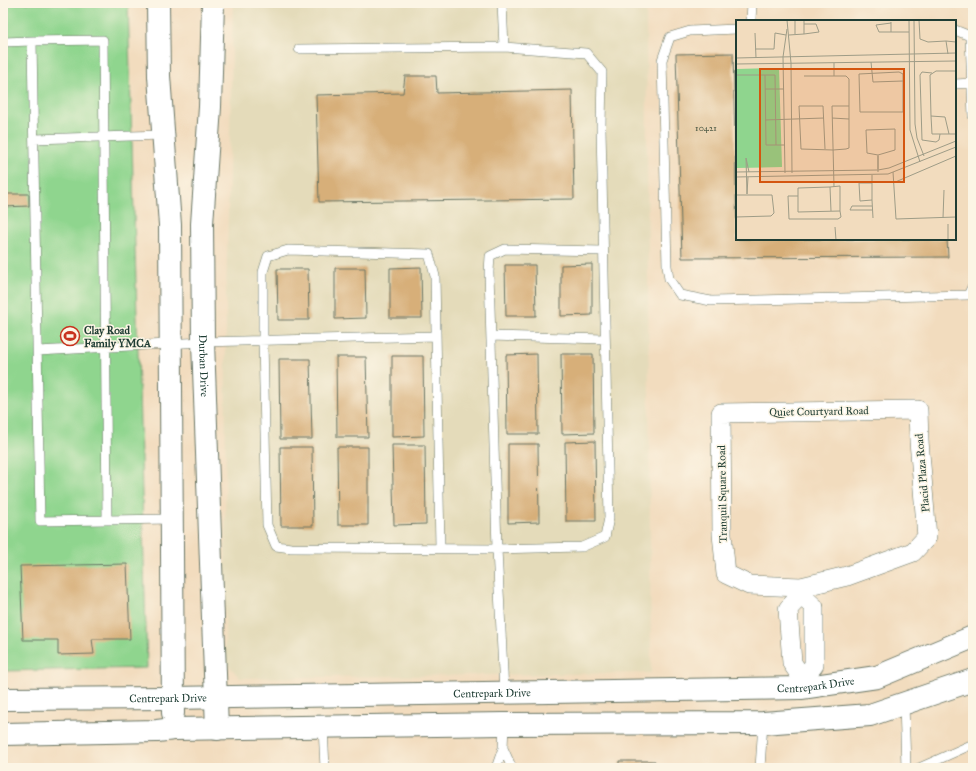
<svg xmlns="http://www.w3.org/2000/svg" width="976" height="771" font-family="'IM FELL Great Primer',serif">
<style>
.built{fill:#e4dbba}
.green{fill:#8fd58e;stroke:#578961}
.building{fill:#d7af79}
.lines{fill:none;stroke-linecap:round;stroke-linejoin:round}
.lane-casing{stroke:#697564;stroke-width:10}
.street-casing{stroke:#697564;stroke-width:20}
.secondary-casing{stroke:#697564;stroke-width:24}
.lane{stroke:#fff;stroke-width:9}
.street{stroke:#fff;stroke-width:19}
.secondary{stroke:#fff;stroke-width:22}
.labels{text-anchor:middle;stroke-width:3;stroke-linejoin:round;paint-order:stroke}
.number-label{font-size:9px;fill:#4d5a45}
.poi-label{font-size:11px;font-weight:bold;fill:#1f3d34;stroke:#fcf5e5;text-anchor:start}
.street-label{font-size:11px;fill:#1f3d34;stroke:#fcf5e5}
.inset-road{fill:none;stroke:#9e9c87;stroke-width:1}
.view{fill:#d45610;fill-opacity:0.15;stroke:#d45610;stroke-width:2}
.inset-edge{fill:none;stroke:#1f3d34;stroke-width:2}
</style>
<rect width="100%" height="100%" fill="#fcf5e5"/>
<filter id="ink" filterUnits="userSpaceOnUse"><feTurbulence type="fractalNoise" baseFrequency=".025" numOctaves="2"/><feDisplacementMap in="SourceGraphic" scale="8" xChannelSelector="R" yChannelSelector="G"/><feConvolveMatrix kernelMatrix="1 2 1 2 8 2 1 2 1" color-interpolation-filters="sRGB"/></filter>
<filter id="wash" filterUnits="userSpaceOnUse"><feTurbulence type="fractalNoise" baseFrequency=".012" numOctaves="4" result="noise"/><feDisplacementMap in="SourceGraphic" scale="16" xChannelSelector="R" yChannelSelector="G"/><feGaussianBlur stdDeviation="0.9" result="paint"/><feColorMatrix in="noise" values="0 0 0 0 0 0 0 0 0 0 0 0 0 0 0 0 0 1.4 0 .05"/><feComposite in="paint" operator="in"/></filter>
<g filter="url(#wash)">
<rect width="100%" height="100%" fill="#f2dcbe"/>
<path class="built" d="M 233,3 L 646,3 L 651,673 L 240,678 L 225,661 L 226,298 Z"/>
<path class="green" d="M 3,3 L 128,3 L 147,668 L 3,671 Z"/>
<g id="blocks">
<path class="building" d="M 733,53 L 737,239 L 947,239 L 948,257 L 682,258 L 676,54 Z
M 405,76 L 436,76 L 437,93 L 572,90 L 574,199 L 319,202 L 316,95 L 403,93 Z
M 3,194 L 29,194 L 29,206 L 3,207 Z
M 592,264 L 592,315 L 561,316 L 561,265 Z
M 505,265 L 535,265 L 536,316 L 506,316 Z
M 421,267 L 422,318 L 390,318 L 390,268 Z
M 335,268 L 365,268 L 366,318 L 335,319 Z
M 277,269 L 308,269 L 309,320 L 278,320 Z
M 537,354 L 538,434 L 507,434 L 506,355 Z
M 561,354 L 593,354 L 594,433 L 562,434 Z
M 392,356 L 423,356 L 424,436 L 392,437 Z
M 336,357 L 366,357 L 368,437 L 337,437 Z
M 279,359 L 310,359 L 312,439 L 280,439 Z
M 595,441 L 596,521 L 566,521 L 565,442 Z
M 508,444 L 538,444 L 539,522 L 508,523 Z
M 392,445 L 425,445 L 426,524 L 394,525 Z
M 280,447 L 312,447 L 313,526 L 281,526 Z
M 337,447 L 368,447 L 368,525 L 338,525 Z
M 127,564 L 130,639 L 92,639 L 94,654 L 58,655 L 58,640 L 23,640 L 20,566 Z
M 619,761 L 655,761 L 655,768 L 596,768 L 596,766 L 619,766 Z"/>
</g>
</g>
<g filter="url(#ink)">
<use href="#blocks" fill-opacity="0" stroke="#697564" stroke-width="1"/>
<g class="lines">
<g class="lane-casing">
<path id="lane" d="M 502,3 L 504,47
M 751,21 L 752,3
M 737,29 L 690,31 L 670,37 L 662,60 L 667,266 L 669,279 L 680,295 L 711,301 L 968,295 L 973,285
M 955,30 L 970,36 L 973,116
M 32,41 L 103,40 L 107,520
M 3,42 L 32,41 L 40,521 L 172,519
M 299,49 L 504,47 L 586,53 L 602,72 L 601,127 L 609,518 L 605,537 L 582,547 L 497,549 L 291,548 L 276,546 L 267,525 L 263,341 L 263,272 L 268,256 L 288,250 L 429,254 L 435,276 L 440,548
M 955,84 L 972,83
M 34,139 L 163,135
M 491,336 L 605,339
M 38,351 L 203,342 L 436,336
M 504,692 L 497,549 L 489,272 L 490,256 L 505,249 L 603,251
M 904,703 L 906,768
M 323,727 L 325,768
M 503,748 L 512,768
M 496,768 L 503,748 L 504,724
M 760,768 L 763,723
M 919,768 L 973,744"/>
</g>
<g class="street-casing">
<path id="street" d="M 918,410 L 919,441 L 927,537 L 913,552 L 847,576 L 801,587 L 749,585 L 726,574 L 722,534 L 721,413 Z
M 801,587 L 801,595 L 814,607 L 814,665 L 803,679 L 801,688
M 801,595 L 788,609 L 792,663 L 803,679"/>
</g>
<g class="secondary-casing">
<g id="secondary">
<path d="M 158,3 L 159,76 L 170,225 L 173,713"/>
<path id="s1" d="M 213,3 L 210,107 L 202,224 L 203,342 L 217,729"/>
<path id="s2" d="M 3,699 L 173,698 L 801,688 L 877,677 L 973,637"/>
<path d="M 3,734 L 157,731 L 174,729 L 504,724 L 763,723 L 870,715 L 973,680"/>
</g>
</g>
<use href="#lane" class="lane"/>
<use href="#street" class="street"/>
<use href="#secondary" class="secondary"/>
</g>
</g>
<defs>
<g id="stadium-ring" transform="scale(1)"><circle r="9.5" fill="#fcf5e5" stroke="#c8321e" stroke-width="1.5"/><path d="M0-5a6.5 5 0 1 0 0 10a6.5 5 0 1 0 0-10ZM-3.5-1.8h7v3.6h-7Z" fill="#c8321e"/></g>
</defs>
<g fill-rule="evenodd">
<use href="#stadium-ring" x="70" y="336"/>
</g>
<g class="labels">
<g class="number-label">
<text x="706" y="131">10421</text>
</g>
<g class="poi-label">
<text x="84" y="334">Clay Road<tspan x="84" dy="13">Family YMCA</tspan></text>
</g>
<g class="street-label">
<text dy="4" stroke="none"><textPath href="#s1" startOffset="363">Durban Drive</textPath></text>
<text transform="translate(819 411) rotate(-1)" y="4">Quiet Courtyard Road</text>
<text transform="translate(922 473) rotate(-95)" y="4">Placid Plaza Road</text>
<text transform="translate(722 494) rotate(-91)" y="4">Tranquil Square Road</text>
<text dy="4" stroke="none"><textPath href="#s2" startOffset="813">Centrepark Drive</textPath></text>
<text dy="4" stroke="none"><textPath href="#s2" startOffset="489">Centrepark Drive</textPath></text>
<text dy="4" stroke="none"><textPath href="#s2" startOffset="165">Centrepark Drive</textPath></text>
</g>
</g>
<g transform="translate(736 20)">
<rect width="220" height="220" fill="#f2dcbe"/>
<path d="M 43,48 L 46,147 L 0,148 L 0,49 Z" fill="#8fd58e"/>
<path class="inset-road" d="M 51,0 L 55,43 L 56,153M 59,0 L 59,14M 173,0 L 174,110 L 184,142M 178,0 L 179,104 L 181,118 L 188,136M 183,0 L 184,19 L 192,22 L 210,21M 155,2 L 155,12 L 173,12M 155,3 L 140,5 L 143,12 L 155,12M 68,4 L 80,4 L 83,12 L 68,14M 19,13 L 20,38M 53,15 L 68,14 L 68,0M 19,29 L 38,29 L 39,13 L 50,15M 212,34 L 210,21 L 220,22M 0,38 L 220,33M 135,42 L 137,62 L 167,61M 98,43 L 98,56M 0,44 L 220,41M 220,51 L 200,51 L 194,55 L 195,96 L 209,97 L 213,114 L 220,114M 163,52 L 167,54 L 167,92 L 124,92 L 123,54 ZM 196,53 L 186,52 L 184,55 L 186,120 L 200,122 L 203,120 L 204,114M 0,55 L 29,55 L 30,125 L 49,125M 29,55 L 39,55 L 40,125M 68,56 L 110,56 L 113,59 L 113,128 L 110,129 L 97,130 L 65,129 L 63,86 L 87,86 L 89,129M 29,69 L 48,69M 195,96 L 196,114 L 213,114M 96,98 L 113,99M 29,100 L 88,98M 159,109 L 159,130 L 142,135 L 131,133 L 130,110 ZM 142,135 L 142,152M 142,136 L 142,149M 0,152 L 142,150 L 153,148 L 220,121M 157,152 L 160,199 L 220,197M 49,153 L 47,37 L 51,9M 136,155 L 136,163 L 123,163 L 124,181 L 136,180 L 137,198M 0,157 L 152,154 L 220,127M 136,163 L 136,180M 157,163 L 220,136M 98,167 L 96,86 L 113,86M 11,174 L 10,138 L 13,152M 11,174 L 12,157M 0,175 L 36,175 L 38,193 L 35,196 L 0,197M 62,176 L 62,168 L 94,167M 136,186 L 116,186 L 114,190 L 136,190M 95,191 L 94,167 L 104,166 L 104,191 L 105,197 L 102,199 L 53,199 L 52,176 L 62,176 L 62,192 L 104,191M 207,198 L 208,170M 212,204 L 212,220M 99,207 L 100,220"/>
<path class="view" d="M 24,49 L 168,49 L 168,162 L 24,162 Z"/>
<rect width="220" height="220" class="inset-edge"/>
</g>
<rect width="976" height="771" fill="none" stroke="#fcf5e5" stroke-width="16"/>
</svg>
